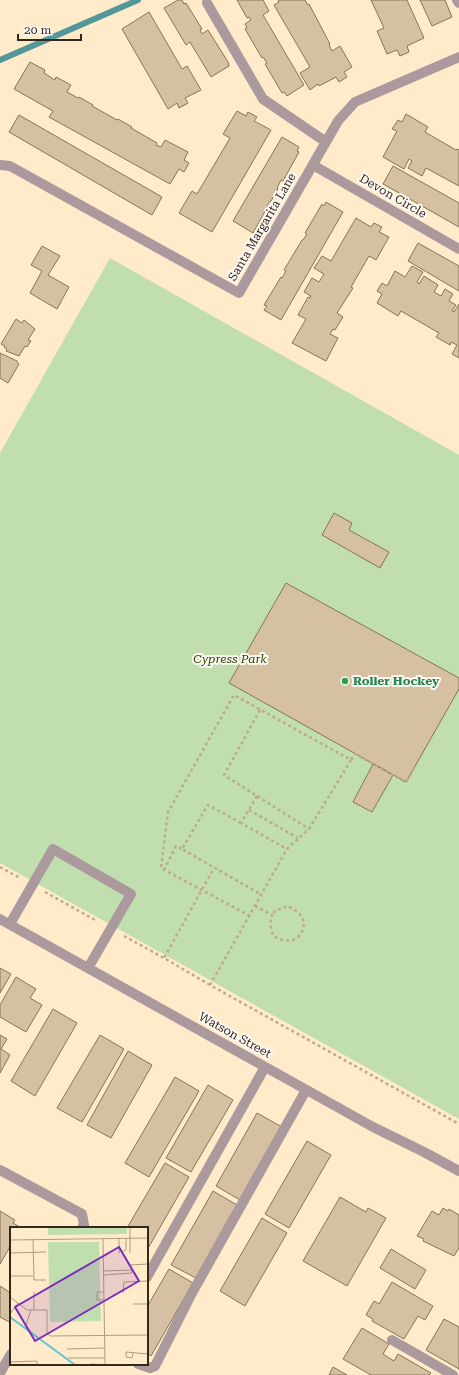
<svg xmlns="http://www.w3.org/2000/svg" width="459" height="1375" font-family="'Roboto Serif',serif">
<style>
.green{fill:#c1deae}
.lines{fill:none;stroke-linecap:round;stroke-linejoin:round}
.stream{stroke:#53979a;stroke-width:6}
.building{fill:#d5c0a1;stroke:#877457}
.path{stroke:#bcab91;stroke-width:2.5;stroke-dasharray:3 3;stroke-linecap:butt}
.minor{stroke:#ab999d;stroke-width:10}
.leisure-dot{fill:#2e9e5b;stroke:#fef9f3;stroke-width:1.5}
.labels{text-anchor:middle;stroke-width:4;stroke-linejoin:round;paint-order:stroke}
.street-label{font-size:12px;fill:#31291d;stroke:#fef9f3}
.park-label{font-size:12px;font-style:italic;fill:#264601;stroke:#fef9f3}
.leisure-label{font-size:12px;font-weight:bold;fill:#27864d;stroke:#fef9f3;text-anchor:start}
.inset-river{fill:none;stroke:#61c6d0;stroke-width:2}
.inset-road{fill:none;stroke:#ad9d84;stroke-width:1}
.view{fill:#7b2cbf;fill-opacity:0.15;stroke:#7b2cbf;stroke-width:2}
.inset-edge{fill:none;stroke:#31291d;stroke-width:2}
</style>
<rect width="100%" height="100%" fill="#ffeac9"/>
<path class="green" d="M 110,258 L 459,455 L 459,1119 L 0,863 L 0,453 Z"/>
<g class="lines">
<path class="stream" d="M 0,60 L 138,0"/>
</g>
<path class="building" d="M 178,0 L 182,0 L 184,4 L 186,3 L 202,29 L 200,30 L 202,34 L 208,30 L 228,62 L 229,66 L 211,77 L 190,42 L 186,45 L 164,8 Z
M 237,0 L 263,0 L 269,11 L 263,15 L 304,85 L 287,96 L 284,92 L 282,93 L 265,64 L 267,63 L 263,57 L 262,58 L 245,29 L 247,28 L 245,24 L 251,20 L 249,17 L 247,18 Z
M 278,0 L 305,0 L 308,5 L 309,4 L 330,44 L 329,45 L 332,51 L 340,46 L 352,67 L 344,72 L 347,77 L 339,82 L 336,77 L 319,86 L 318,84 L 310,90 L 300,73 L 310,67 L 274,5 L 279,2 Z
M 371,0 L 407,0 L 424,38 L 407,46 L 409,52 L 400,56 L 397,50 L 387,54 L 377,31 L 384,28 Z
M 420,0 L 445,0 L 452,17 L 432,26 Z
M 149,12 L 182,69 L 187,66 L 201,90 L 185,98 L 188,103 L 179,108 L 177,103 L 168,109 L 122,29 Z
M 30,62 L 45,70 L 44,73 L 55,80 L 56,77 L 71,85 L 67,92 L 78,98 L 79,97 L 93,105 L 92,106 L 117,120 L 118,119 L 132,127 L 131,128 L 157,143 L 156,145 L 161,147 L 165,140 L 188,152 L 184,160 L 189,163 L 184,172 L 179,169 L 170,184 L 49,117 L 53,111 L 14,89 Z
M 237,111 L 246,116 L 248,112 L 257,117 L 254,121 L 271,130 L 212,232 L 179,213 L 192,191 L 197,194 L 230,138 L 223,134 Z
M 406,114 L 428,127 L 425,132 L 456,150 L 457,149 L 459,150 L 459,186 L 426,168 L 422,176 L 408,168 L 412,161 L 409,159 L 404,169 L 383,157 L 397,131 L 392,129 L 398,120 L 402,122 Z
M 19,115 L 162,197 L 152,215 L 9,132 Z
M 282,137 L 299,147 L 297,151 L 299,152 L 283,181 L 281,180 L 277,188 L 278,189 L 271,201 L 270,201 L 267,206 L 268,206 L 253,233 L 233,221 Z
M 393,166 L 459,203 L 459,227 L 383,184 Z
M 326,202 L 343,212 L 281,320 L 264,310 L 267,306 L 264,305 L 281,277 L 282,278 L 286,271 L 284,270 L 302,240 L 303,240 L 307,234 L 305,233 L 322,204 L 324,206 Z
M 356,218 L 371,227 L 374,223 L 382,227 L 379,232 L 389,237 L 376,260 L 369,256 L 351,287 L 353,288 L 337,313 L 343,317 L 335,330 L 333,329 L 330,334 L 338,338 L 326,361 L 292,343 L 306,319 L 298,315 L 308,297 L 310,298 L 311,296 L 304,292 L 312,278 L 319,282 L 324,274 L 314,268 L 322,256 L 331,261 Z
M 418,243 L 459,266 L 459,291 L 408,261 Z
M 42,246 L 60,256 L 48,275 L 69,287 L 57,309 L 30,293 L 42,271 L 31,265 Z
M 412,266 L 423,272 L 417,282 L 419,284 L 424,276 L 438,285 L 434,292 L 441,296 L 445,289 L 453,294 L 449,301 L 456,305 L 452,311 L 454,312 L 459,304 L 459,358 L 452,354 L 457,345 L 451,342 L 450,345 L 436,337 L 439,333 L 401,311 L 398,316 L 377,303 L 382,294 L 377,291 L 382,283 L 387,286 L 395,271 L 405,277 Z
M 16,319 L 22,323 L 24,320 L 35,329 L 28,340 L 31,341 L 27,347 L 25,346 L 19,356 L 6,351 L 7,349 L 4,347 L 5,346 L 1,344 Z
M 0,353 L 17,361 L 17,362 L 19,364 L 8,383 L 0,378 Z
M 334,513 L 352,523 L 349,530 L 389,552 L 380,568 L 322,535 Z
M 286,583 L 459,678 L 459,689 L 406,782 L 229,683 Z
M 373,764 L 393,775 L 372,812 L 353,802 Z
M 0,968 L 11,974 L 0,993 Z
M 16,977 L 36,989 L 30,998 L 42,1005 L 26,1032 L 0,1017 L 0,1005 Z
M 53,1009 L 77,1023 L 35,1096 L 11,1081 Z
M 0,1035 L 7,1039 L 1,1049 L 10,1055 L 0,1073 Z
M 100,1035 L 124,1049 L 82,1122 L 57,1108 Z
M 128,1051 L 152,1065 L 111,1138 L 87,1125 Z
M 175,1077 L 199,1091 L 149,1177 L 125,1163 Z
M 208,1085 L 233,1100 L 191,1172 L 166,1158 Z
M 257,1113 L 282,1127 L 240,1200 L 216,1186 Z
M 307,1141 L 331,1155 L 289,1228 L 265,1214 Z
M 165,1163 L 189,1177 L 147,1250 L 147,1228 L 127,1228 Z
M 213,1191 L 237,1205 L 196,1278 L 171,1265 Z
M 340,1197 L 366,1212 L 368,1208 L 386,1218 L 347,1286 L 303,1261 Z
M 443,1208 L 448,1211 L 449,1209 L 459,1215 L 459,1248 L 454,1256 L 423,1241 L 424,1239 L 417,1236 L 432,1211 L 439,1215 Z
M 0,1211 L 15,1220 L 13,1223 L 20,1227 L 19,1228 L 11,1228 L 11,1245 L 0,1264 Z
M 262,1218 L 287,1233 L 245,1306 L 220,1291 Z
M 391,1249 L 426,1270 L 415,1289 L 380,1268 Z
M 169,1269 L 193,1283 L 151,1356 L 147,1353 L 147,1307 Z
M 392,1282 L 433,1306 L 425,1320 L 418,1316 L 404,1339 L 372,1321 L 373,1319 L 366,1315 L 374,1301 L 379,1304 Z
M 0,1286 L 11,1293 L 11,1323 L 0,1317 Z
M 444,1319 L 459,1327 L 459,1369 L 426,1350 Z
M 362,1328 L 389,1344 L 383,1354 L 394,1361 L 398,1354 L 431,1373 L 429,1375 L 371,1375 L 343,1359 Z
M 333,1367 L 347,1375 L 329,1375 Z"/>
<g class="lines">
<path class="path" d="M 260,710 L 224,775 L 309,829
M 351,760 L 309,829 L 287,849 L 210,985 L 459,1124
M 257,796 L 241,823 L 287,849
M 249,810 L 298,838
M 241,823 L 208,805 L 182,849 L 262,895
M 0,867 L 20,878
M 164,870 L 176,846 L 182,849
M 45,892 L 97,921
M 255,906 L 272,915 C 269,926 270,938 283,940 C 287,941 291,941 295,939 C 299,937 301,933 303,930 C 306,917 298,911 288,906 L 275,911 L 272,915
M 250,916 L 161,868 L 168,812 L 234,695 L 351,760 L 355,754 L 406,782 L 415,767
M 124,936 L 164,958
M 210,985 L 164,958 L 214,868"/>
<path class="minor" d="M 457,0 L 459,3
M 207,3 L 263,99 L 326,142
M 0,165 L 10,166 L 239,293 L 338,121 L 355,102 L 459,57
M 313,165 L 459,249
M 0,919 L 373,1127 L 424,1152 L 459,1171
M 10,924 L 53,849 L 131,894 L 88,968
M 0,1170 L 82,1214 L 84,1225 L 82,1228
M 147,1277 L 265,1067
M 392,1340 L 453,1375
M 138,1364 L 150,1368 L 155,1366 L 192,1293 L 306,1090
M 0,1373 L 11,1354"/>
</g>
<circle class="leisure-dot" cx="345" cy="681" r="4"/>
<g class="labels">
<g class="street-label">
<text transform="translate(393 196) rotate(30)" y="4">Devon Circle</text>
<text transform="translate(262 227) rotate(-60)" y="4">Santa Margarita Lane</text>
<text transform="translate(235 1035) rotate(29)" y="4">Watson Street</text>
</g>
<g class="park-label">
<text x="230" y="663">Cypress Park</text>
</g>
<g class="leisure-label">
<text x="353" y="685">Roller Hockey</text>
</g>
</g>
<g transform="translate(10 1227)">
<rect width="138" height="138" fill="#ffeac9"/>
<path d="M 38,0 L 117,0 L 117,7 L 38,8 ZM 38,15 L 89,15 L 91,94 L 40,95 Z" fill="#c1deae"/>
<path class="inset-river" d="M 0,90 L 65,138"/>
<path class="inset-road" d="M 120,0 L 120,26M 23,12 L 24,53 L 36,53M 93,12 L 95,137M 0,13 L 138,11M 113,24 L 116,23 L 116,12M 0,26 L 36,25M 109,26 L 109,11M 120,38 L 138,37M 94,44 L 121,43 L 122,46 L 94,48M 0,49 L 23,49M 94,65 L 87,65 L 87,73 L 94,73M 113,66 L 114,55 L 138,54M 0,70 L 17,83 L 37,83 L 37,106 L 40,109 L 138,108M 123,77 L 138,77M 24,83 L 24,65M 0,87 L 8,76M 16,98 L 21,83M 57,122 L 95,121M 123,126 L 122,131 L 116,130 L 116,125 L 138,127M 58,131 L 95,131M 0,135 L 27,134 L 27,138M 81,137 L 99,138"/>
<path class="view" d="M 109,20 L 129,54 L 25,114 L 5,80 Z"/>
<rect width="138" height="138" class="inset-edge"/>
</g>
<path d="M18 34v6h63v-6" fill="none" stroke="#31291d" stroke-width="2"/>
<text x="24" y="34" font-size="12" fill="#31291d" stroke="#fef9f3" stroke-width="3" paint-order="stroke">20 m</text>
</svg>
